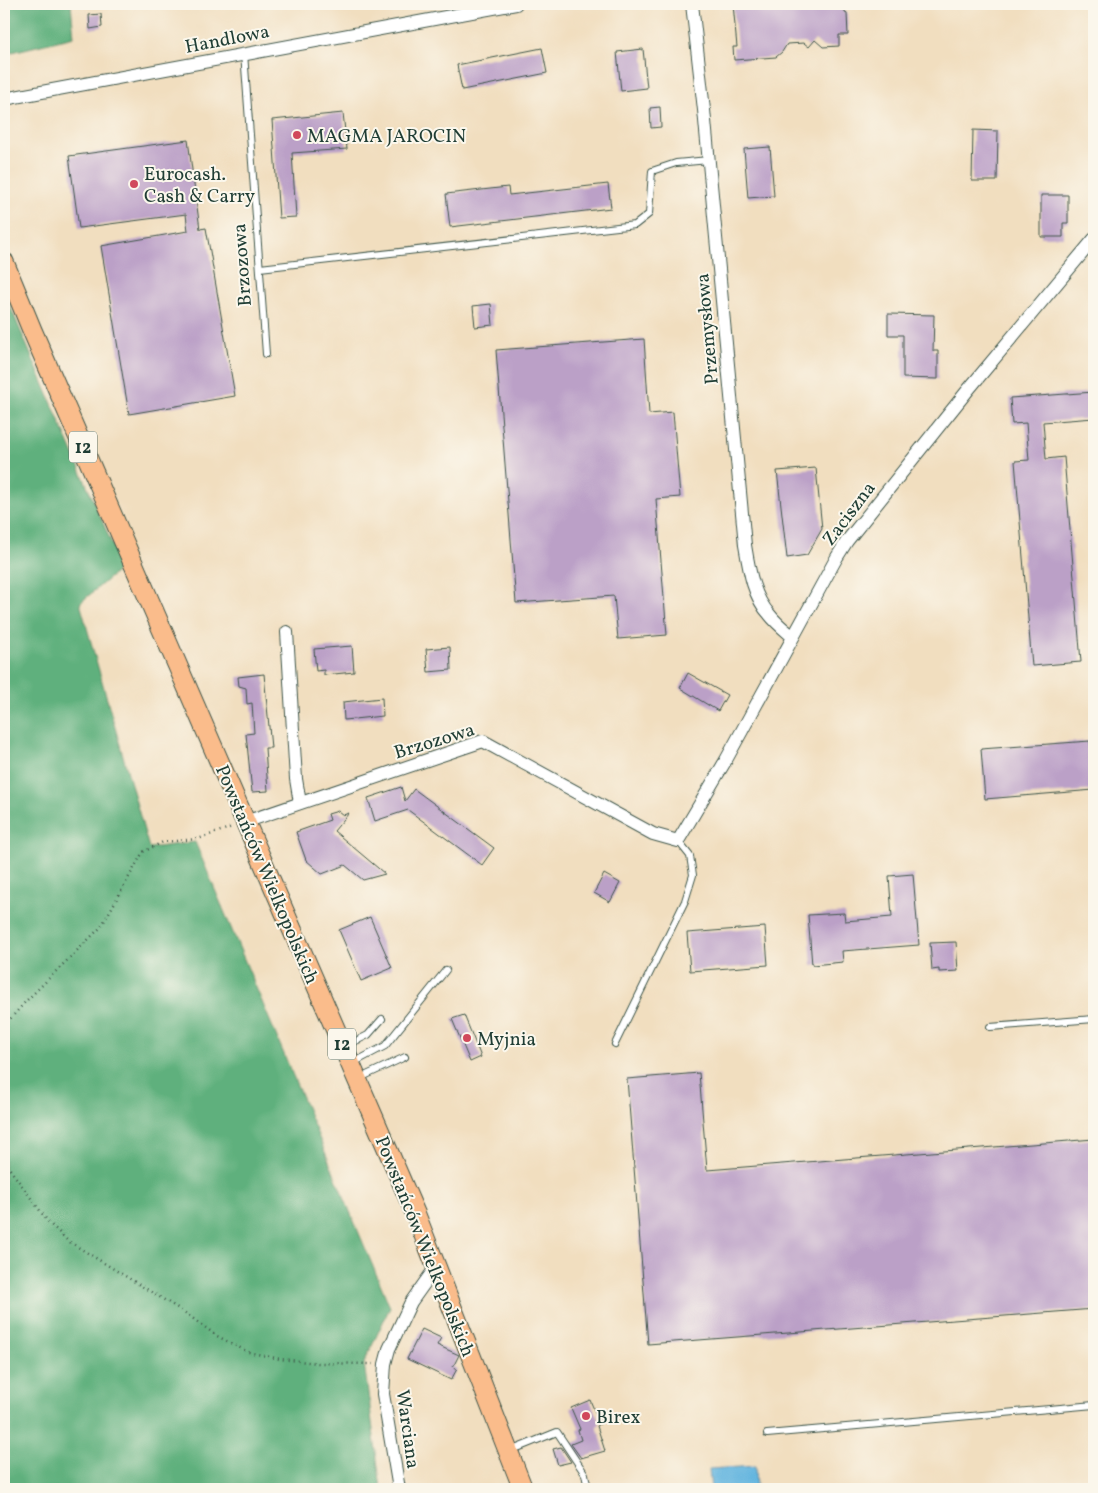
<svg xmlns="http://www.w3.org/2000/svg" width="1098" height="1493" font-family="Vollkorn,serif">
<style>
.forest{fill:#5fb07d;stroke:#3f7658}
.water{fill:#64b5df;stroke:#42798a}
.building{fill:#bba0c7}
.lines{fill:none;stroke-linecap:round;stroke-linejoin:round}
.lane-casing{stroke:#3e5549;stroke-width:8}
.street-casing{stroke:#3e5549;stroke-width:14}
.primary-casing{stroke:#3e5549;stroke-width:21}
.path{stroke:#3e5549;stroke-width:2.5;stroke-dasharray:1 4;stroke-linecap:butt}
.lane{stroke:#fff;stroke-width:6}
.street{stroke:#fff;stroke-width:12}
.primary{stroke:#fabc8b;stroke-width:19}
.poi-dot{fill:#d1495b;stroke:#fbf7ec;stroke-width:2}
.labels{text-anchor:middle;stroke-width:4;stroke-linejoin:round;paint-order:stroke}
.shield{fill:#fbf7ec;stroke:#61756b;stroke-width:1}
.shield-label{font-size:18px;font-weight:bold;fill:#1f3d34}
.street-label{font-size:19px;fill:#1f3d34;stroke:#fbf7ec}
.poi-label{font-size:19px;fill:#1f3d34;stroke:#fbf7ec;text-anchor:start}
</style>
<rect width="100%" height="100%" fill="#fbf7ec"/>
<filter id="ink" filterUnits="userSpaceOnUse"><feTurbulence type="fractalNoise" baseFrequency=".02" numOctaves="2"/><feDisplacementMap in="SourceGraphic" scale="10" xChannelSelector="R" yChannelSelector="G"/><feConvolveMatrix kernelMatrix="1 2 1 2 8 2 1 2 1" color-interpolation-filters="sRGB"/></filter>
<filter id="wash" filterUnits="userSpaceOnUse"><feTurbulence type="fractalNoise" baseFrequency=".0096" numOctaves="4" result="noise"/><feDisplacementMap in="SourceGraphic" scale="20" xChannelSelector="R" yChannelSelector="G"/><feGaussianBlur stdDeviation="1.12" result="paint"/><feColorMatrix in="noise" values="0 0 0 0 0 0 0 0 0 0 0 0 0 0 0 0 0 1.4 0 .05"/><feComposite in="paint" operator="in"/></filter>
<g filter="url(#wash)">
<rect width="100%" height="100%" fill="#f1debf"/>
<path class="forest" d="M 4,4 L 71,4 L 74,37 L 4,54 Z
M 4,292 L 122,567 L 80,603 L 149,848 L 195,842 L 390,1307 L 364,1363 L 381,1489 L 50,1489 L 4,1486 Z"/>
<path class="water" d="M 755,1466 L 756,1489 L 711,1489 L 709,1469 Z"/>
<g id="blocks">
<path class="building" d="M 733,4 L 780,4 L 780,6 L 839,4 L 847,14 L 848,35 L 839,35 L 839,46 L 823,47 L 815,40 L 809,47 L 804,43 L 787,44 L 782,52 L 776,57 L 734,60 L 733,47 L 737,47 Z
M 101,14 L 102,27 L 90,29 L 89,15 Z
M 542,48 L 547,73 L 462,90 L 457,65 Z
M 643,49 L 647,88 L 621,91 L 617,52 Z
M 660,107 L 661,127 L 651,128 L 650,108 Z
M 343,113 L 347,149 L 292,153 L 296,217 L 279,218 L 272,120 Z
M 973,130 L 998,131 L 997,181 L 972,181 Z
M 188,140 L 200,229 L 206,228 L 235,396 L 129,414 L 101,246 L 188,231 L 186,214 L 79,228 L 69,156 Z
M 770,147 L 774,196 L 748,198 L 744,149 Z
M 608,184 L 611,208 L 450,227 L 446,194 L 508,187 L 509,195 Z
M 1041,195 L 1068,195 L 1068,223 L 1063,223 L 1063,237 L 1041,237 Z
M 491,304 L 493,325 L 475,327 L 473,306 Z
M 888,314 L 934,315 L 933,351 L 938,351 L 938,379 L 903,378 L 903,335 L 888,335 Z
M 644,339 L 649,414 L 673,412 L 680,497 L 656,499 L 667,635 L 618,639 L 614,596 L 516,603 L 496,350 Z
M 1094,392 L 1094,418 L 1043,422 L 1046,459 L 1064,457 L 1081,662 L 1032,666 L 1015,461 L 1029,460 L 1026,423 L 1012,424 L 1010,398 Z
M 816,468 L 822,529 L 807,555 L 787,558 L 777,471 Z
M 352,646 L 354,672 L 324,675 L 324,670 L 316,671 L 314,649 Z
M 450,647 L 451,670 L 428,672 L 426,649 Z
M 688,673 L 727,695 L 718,711 L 680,688 Z
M 264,674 L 271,748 L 265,748 L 268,791 L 252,792 L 246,734 L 254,733 L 252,703 L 247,704 L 246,688 L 239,686 L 238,677 Z
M 382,698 L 383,716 L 344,720 L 343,702 Z
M 1090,741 L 1094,790 L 985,799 L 981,749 Z
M 401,787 L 405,801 L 414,789 L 494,848 L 482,865 L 408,810 L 375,821 L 368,798 Z
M 338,811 L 343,815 L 349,813 L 334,831 L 385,874 L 363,880 L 345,865 L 322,874 L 306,860 L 296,832 L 330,820 L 328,814 Z
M 604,874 L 620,883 L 610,902 L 594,893 Z
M 913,874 L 919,945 L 842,951 L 843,962 L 812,965 L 808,915 L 844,913 L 845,921 L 892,917 L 889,876 Z
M 370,917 L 392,968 L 361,981 L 339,930 Z
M 765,927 L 768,965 L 690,971 L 687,933 Z
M 956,942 L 958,971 L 939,972 L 939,969 L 932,970 L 930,943 Z
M 464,1015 L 481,1057 L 470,1062 L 452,1019 Z
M 699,1073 L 707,1170 L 1094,1139 L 1094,1309 L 648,1344 L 627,1079 Z
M 422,1329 L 441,1338 L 437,1345 L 459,1355 L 453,1367 L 457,1369 L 451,1380 L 407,1359 Z
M 590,1400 L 600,1424 L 597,1426 L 605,1451 L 581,1458 L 571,1444 L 581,1440 L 578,1430 L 580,1429 L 571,1408 Z
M 561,1447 L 571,1462 L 558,1465 L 553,1449 Z"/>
</g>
</g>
<g filter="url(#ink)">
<use href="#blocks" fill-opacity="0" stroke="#3e5549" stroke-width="1"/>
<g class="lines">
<g class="lane-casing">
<path id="lane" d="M 244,53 L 266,354
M 260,268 L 635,225 L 649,214 L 652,171 L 676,163 L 709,160
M 990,1027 L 1094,1019
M 615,1044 L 685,901 L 693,875 L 690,856 L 678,841
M 346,1046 L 368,1035 L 382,1019
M 353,1063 L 385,1046 L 446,970
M 358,1079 L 405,1057
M 767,1434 L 1094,1405
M 510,1451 L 557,1432 L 585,1474 L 588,1489"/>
</g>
<g class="street-casing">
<path id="street" d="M 692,4 L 704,110 L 745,545 C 749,569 753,597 770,615 C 776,623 785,630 793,637
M 4,99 L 516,4
M 287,632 L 296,779 L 300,803
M 245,822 L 483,741 L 653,834 L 678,841 L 726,760 L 837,557 L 847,541 L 968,390 L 1094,239
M 399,1489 L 383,1394 L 385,1364 L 389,1349 L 411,1302 L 436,1267"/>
</g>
<g class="primary-casing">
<path id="primary" d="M 4,262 L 32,330 L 416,1215 L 523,1489"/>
</g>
<path class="path" d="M 4,1026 L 27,1000 L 101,927 L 143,852 L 163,842 L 198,839 L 232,827
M 4,1161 L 49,1223 L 68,1241 L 184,1312 L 217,1336 L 248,1352 L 280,1359 L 318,1363 L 373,1364"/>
<use href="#lane" class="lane"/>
<use href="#street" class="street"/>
<use href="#primary" class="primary"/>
</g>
</g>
<g class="poi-dot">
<circle cx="297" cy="135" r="5"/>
<circle cx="134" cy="184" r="5"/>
<circle cx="467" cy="1038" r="5"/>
<circle cx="586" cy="1416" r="5"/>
</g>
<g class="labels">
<g class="shield">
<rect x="69" y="431.5" width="28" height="31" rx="4"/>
<rect x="328" y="1028.5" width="28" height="31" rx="4"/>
</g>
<g class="shield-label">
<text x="83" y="453">12</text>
<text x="342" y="1050">12</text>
</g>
<g class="street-label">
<text transform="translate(227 38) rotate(-11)" y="7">Handlowa</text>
<text transform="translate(241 265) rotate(-94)" y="7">Brzozowa</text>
<text transform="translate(706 329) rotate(-95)" y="7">Przemysłowa</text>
<text transform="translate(848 513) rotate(-53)" y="7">Zaciszna</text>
<text transform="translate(434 740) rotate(-17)" y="7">Brzozowa</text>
<text transform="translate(268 874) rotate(67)" y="7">Powstańców Wielkopolskich</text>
<text transform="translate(426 1246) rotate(68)" y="7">Powstańców Wielkopolskich</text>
<text transform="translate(409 1429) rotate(82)" y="7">Warciana</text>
</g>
<g class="poi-label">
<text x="307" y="142">MAGMA JAROCIN</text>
<text x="144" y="180">Eurocash.<tspan x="144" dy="22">Cash &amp; Carry</tspan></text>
<text x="477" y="1045">Myjnia</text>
<text x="596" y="1423">Birex</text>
</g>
</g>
<rect width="1098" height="1493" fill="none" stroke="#fbf7ec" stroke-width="20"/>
</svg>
